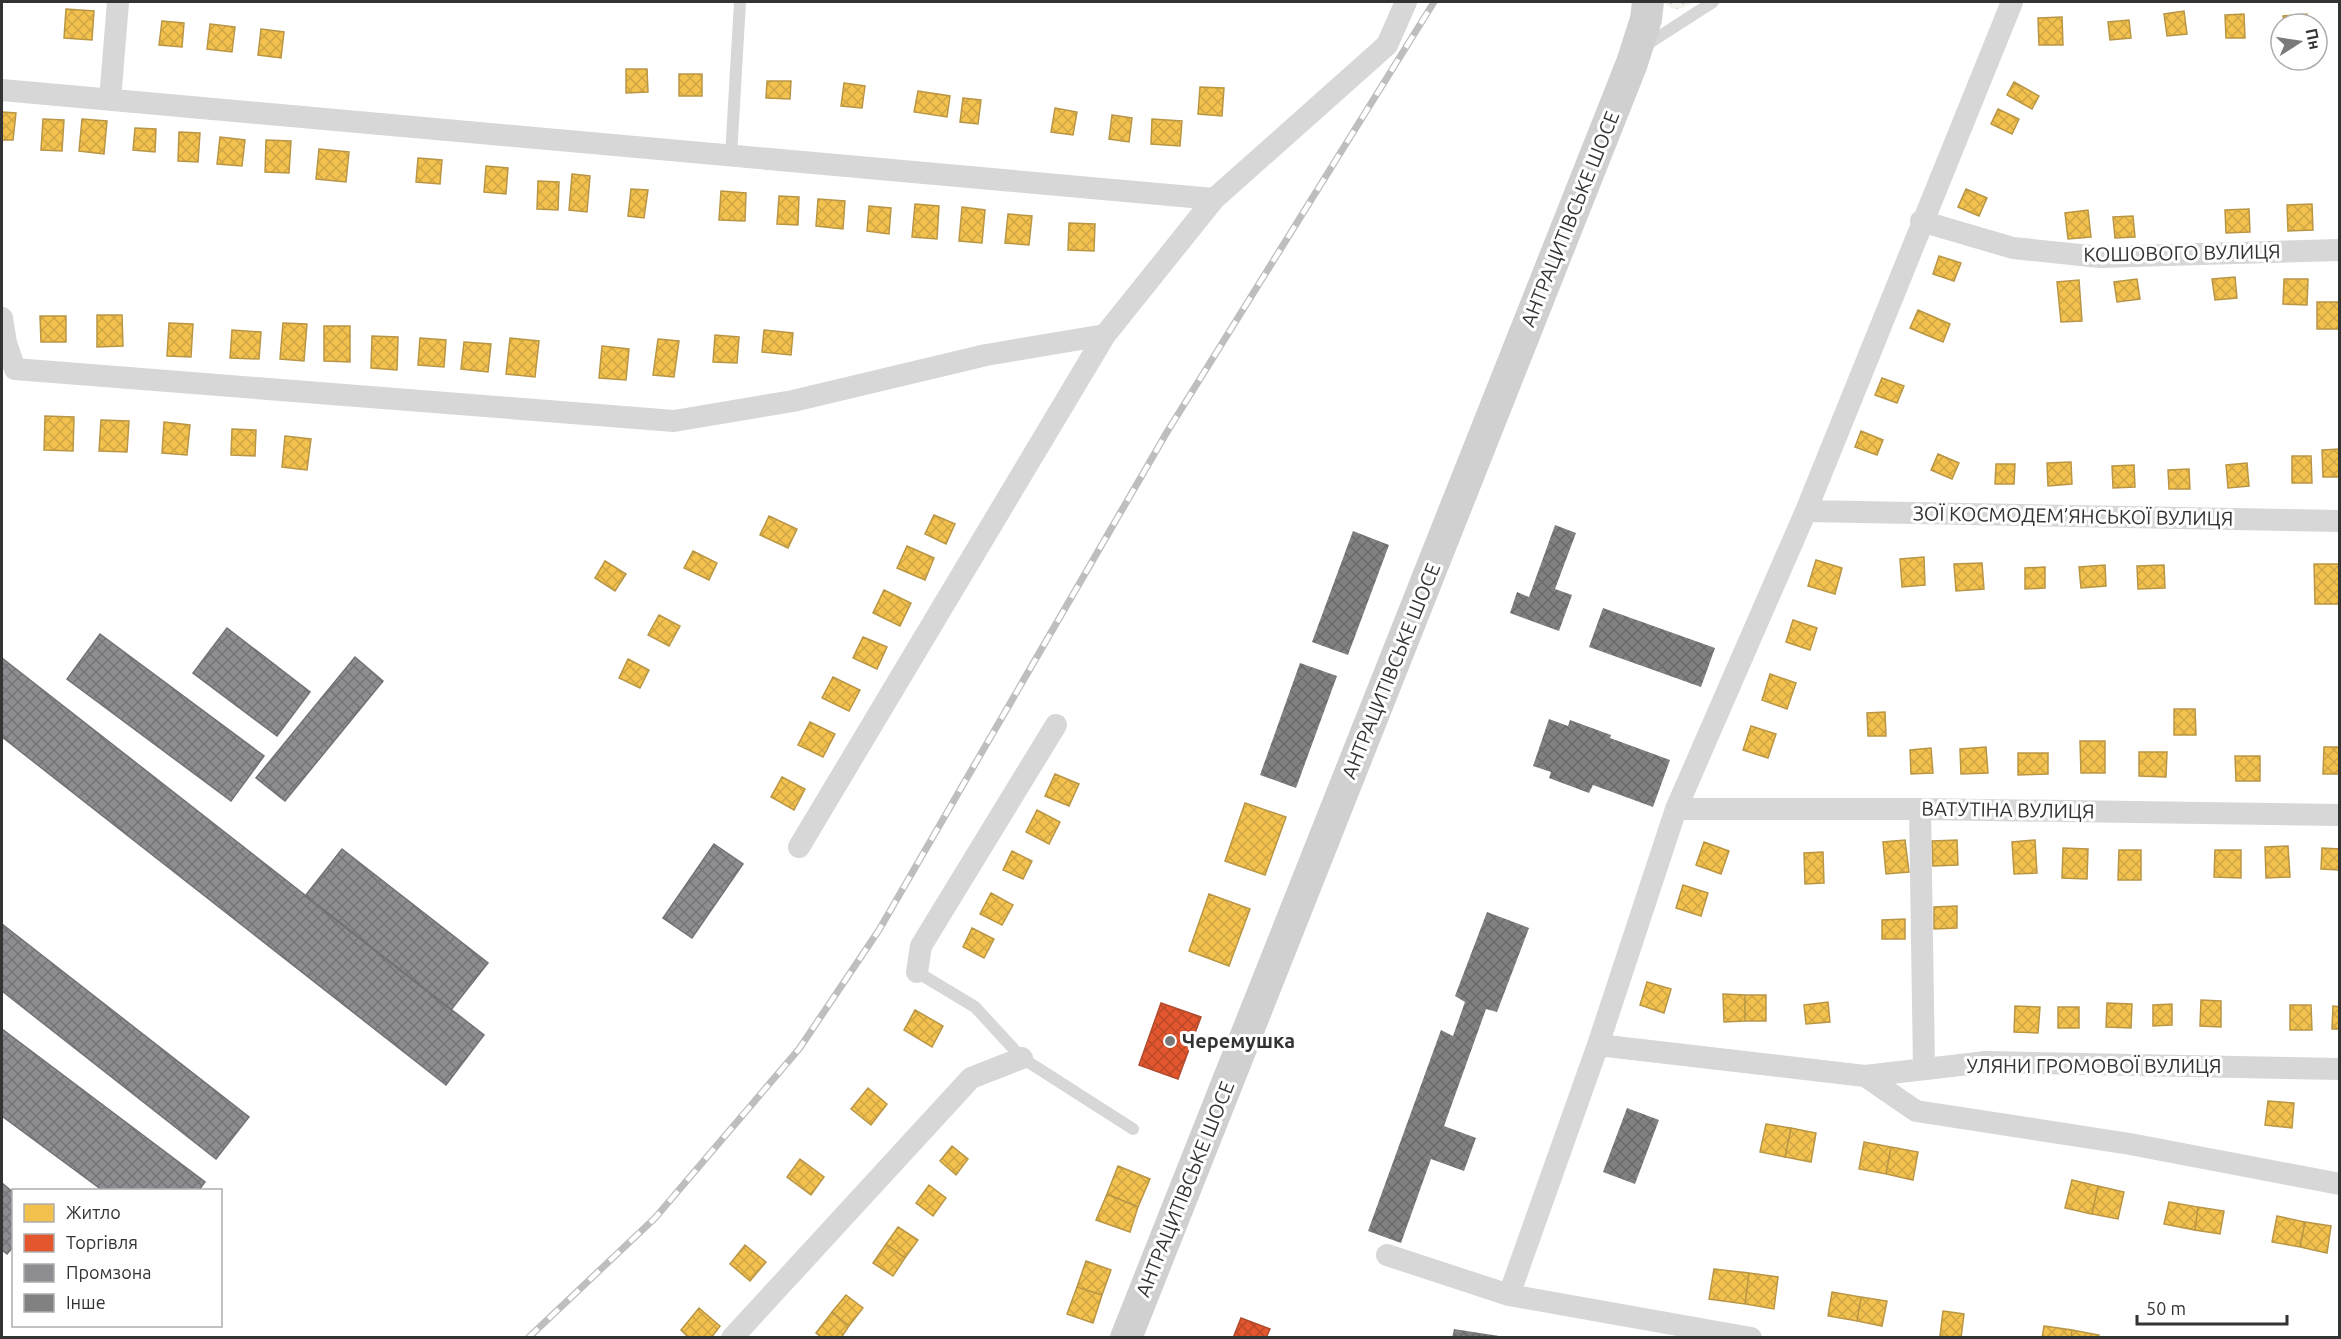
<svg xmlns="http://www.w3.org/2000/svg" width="2341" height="1339" font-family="Ubuntu,sans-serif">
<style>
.grass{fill:url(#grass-dots)}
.homes{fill:url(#homes-cross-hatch);stroke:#b99646;stroke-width:1.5}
.shops{fill:url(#shops-cross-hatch);stroke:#af4c30;stroke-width:1.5}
.industry{fill:url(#industry-cross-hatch);stroke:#727276;stroke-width:1.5}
.building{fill:url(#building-cross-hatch)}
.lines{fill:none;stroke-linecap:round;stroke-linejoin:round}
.service{stroke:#d7d7d7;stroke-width:12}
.minor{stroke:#d7d7d7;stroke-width:22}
.secondary{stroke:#d0d0d0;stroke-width:32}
.rail-casing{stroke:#bebebe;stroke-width:7}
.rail{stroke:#fff;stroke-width:4.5;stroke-dasharray:14;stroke-linecap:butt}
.poi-dot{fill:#7a7a7a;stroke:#fff;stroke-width:2}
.labels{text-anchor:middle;stroke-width:6;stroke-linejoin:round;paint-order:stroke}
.street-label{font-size:20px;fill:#333;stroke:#fff}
.poi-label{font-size:20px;font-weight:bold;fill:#333;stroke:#fff;text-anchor:start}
</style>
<defs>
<pattern id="grass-dots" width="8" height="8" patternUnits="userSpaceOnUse" patternTransform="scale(1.5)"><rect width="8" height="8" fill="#f1f5ed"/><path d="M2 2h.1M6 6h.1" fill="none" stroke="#cfd2cc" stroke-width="1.8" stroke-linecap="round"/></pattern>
<pattern id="homes-cross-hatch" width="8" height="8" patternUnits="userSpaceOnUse" patternTransform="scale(1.5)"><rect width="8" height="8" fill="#f2c14e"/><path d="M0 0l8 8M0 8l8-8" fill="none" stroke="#d0a645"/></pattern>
<pattern id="shops-cross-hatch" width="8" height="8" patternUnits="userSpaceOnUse" patternTransform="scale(1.5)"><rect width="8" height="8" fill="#e4572e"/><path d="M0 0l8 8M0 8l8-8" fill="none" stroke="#b94928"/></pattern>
<pattern id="industry-cross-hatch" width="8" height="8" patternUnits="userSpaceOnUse" patternTransform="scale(1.5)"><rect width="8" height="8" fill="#8d8d92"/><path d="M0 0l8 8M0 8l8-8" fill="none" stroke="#747478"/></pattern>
<pattern id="building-cross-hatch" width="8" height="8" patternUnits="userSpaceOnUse" patternTransform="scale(1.5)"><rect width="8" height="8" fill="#818181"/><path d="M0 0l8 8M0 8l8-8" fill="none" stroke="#6a6a6a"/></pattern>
</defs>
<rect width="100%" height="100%" fill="#fff"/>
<path class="grass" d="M 1664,2 L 1693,2 C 1683,9 1672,13 1664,2 Z"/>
<path class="homes" d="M 66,9 L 94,11 L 92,40 L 64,38 Z
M 2184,11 L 2187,34 L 2167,36 L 2164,14 Z
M 2244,14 L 2245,38 L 2226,38 L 2225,15 Z
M 2307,14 L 2307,24 L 2284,24 L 2283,16 Z
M 2062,17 L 2063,45 L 2039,45 L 2038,18 Z
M 2129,20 L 2131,38 L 2110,40 L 2108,22 Z
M 162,21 L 184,23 L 182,47 L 159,45 Z
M 210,24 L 235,27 L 232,52 L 207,49 Z
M 261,29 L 284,32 L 281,58 L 258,55 Z
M 626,69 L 647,69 L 648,92 L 626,93 Z
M 679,74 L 702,74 L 702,96 L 679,96 Z
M 767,81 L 791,81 L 790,99 L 766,98 Z
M 2014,82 L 2039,96 L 2032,109 L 2007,95 Z
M 844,83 L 865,86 L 862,108 L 841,106 Z
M 1200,87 L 1224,88 L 1222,116 L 1198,114 Z
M 918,91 L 950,96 L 947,117 L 914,112 Z
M 963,98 L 981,100 L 978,124 L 960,122 Z
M 1055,108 L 1077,112 L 1073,135 L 1051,132 Z
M 1998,109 L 2019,119 L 2012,134 L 1991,124 Z
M 2,112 L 16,113 L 13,140 L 2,140 Z
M 1112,115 L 1132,118 L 1129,142 L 1109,139 Z
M 43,119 L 64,120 L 62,151 L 41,150 Z
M 82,119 L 107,121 L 104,154 L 79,151 Z
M 1152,119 L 1182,121 L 1180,146 L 1151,144 Z
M 135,128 L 156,129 L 155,152 L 133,150 Z
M 179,132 L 200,133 L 198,162 L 178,161 Z
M 220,137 L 245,140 L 242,166 L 217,164 Z
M 266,140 L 291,141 L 289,173 L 265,172 Z
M 319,149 L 349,152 L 346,182 L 316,179 Z
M 418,158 L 442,160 L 440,184 L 416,182 Z
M 486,166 L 508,168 L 506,194 L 484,192 Z
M 572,174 L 590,176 L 587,212 L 569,210 Z
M 538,181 L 559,182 L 558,210 L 537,209 Z
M 631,189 L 648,190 L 644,218 L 628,216 Z
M 1966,189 L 1987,198 L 1979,216 L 1958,207 Z
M 721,191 L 746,193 L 745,221 L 719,220 Z
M 779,196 L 799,197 L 798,225 L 777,224 Z
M 818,199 L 845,201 L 843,229 L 816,226 Z
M 915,204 L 939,206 L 937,239 L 912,237 Z
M 2312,204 L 2313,230 L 2288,231 L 2287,205 Z
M 869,206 L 891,208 L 889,234 L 867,231 Z
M 962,207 L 985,210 L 982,243 L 959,241 Z
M 2249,209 L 2250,232 L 2226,233 L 2225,210 Z
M 2088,210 L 2091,237 L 2068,239 L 2065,213 Z
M 1008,214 L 1032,216 L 1029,245 L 1005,243 Z
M 2133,216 L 2135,237 L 2115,238 L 2113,217 Z
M 1069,223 L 1095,224 L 1094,251 L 1068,250 Z
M 1939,256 L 1961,263 L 1954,281 L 1933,274 Z
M 2235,277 L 2237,298 L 2215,300 L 2212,279 Z
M 2137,279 L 2140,299 L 2117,302 L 2114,282 Z
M 2284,279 L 2308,279 L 2307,305 L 2283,304 Z
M 2079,280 L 2082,321 L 2061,322 L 2057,282 Z
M 2317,302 L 2339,302 L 2339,329 L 2317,329 Z
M 1918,310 L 1950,324 L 1943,342 L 1910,328 Z
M 97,315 L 122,315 L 123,346 L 97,347 Z
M 40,316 L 66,316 L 66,342 L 41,342 Z
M 169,323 L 193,324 L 191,357 L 167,356 Z
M 283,323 L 307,324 L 304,361 L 280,359 Z
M 324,326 L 350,326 L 350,362 L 324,361 Z
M 232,330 L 261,332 L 259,359 L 230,358 Z
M 764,330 L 793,333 L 791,355 L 762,352 Z
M 715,335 L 739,337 L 737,363 L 713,362 Z
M 372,336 L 398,337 L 397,370 L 371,368 Z
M 420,338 L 446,340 L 444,367 L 418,365 Z
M 510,338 L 539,341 L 535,377 L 506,374 Z
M 658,339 L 679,341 L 674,377 L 653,375 Z
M 464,342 L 491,344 L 488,372 L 461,369 Z
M 602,346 L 629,349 L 626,380 L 599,378 Z
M 1882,378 L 1904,386 L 1897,403 L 1875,395 Z
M 45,416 L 74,417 L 73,451 L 44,450 Z
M 101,420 L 129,421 L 127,452 L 99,451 Z
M 164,422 L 190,425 L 187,455 L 162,453 Z
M 232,429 L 256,430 L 255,456 L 231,455 Z
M 1861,431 L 1883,440 L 1877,455 L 1855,447 Z
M 285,436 L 311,439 L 307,470 L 282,467 Z
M 2340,449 L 2340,477 L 2323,477 L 2322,450 Z
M 1938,454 L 1959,463 L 1952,479 L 1931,470 Z
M 2292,456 L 2311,456 L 2312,483 L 2292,483 Z
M 2071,462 L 2072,484 L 2048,486 L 2047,463 Z
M 2247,463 L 2249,486 L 2228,488 L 2226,465 Z
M 1996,464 L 2015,464 L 2014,484 L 1995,484 Z
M 2134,465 L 2135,487 L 2113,488 L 2112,466 Z
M 2189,469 L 2190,489 L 2169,489 L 2168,470 Z
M 934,515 L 955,524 L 946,544 L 925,534 Z
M 769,516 L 797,529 L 788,548 L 760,535 Z
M 907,546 L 934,558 L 925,580 L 897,568 Z
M 693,551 L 717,563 L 709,580 L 684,568 Z
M 1924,557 L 1925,585 L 1902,587 L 1900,559 Z
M 1816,560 L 1842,568 L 1835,594 L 1808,586 Z
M 605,561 L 626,574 L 615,591 L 595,578 Z
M 1982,563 L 1984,589 L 1956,591 L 1954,564 Z
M 2314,564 L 2340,564 L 2340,604 L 2315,604 Z
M 2105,565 L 2106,586 L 2081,588 L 2079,567 Z
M 2164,565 L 2165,588 L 2138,589 L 2137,566 Z
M 2045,567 L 2045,588 L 2025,589 L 2025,568 Z
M 884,590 L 911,603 L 900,626 L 873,613 Z
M 659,615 L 680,626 L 669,646 L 648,635 Z
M 1793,620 L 1817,628 L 1810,650 L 1786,642 Z
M 863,637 L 887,647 L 877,669 L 853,658 Z
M 628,659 L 649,670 L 640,688 L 619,678 Z
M 1770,674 L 1796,683 L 1787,709 L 1762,700 Z
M 833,677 L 860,690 L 849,711 L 822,698 Z
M 2174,709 L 2195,709 L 2196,735 L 2174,735 Z
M 1885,712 L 1886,736 L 1868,736 L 1867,713 Z
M 810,722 L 835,734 L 823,757 L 798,745 Z
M 1751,726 L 1776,734 L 1768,758 L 1743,750 Z
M 2080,741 L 2105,741 L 2105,773 L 2081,773 Z
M 1986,747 L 1988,773 L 1961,774 L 1960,749 Z
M 2324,747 L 2340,747 L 2340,774 L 2323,774 Z
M 1931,748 L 1933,773 L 1911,774 L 1910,750 Z
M 2139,752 L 2167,752 L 2166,777 L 2139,776 Z
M 2018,753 L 2048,753 L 2048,774 L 2018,775 Z
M 2235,756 L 2260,756 L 2260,781 L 2236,781 Z
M 1055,774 L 1079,784 L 1069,806 L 1045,796 Z
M 782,777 L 805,789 L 794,810 L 771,797 Z
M 1245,803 L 1286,817 L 1265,875 L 1225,861 Z
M 1037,810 L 1060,822 L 1049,844 L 1026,832 Z
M 1905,840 L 1909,872 L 1886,874 L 1883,842 Z
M 1957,840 L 1958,865 L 1933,866 L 1932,841 Z
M 2035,840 L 2037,873 L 2014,874 L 2012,842 Z
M 1704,842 L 1729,851 L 1721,874 L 1696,865 Z
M 2288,846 L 2290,877 L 2266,878 L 2265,847 Z
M 2063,848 L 2088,849 L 2087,879 L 2062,878 Z
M 2322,848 L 2340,849 L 2340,870 L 2321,869 Z
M 2119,850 L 2141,850 L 2141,880 L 2118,880 Z
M 2215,850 L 2241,850 L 2241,878 L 2214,877 Z
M 1012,851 L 1032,861 L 1023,879 L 1003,870 Z
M 1823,852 L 1824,883 L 1805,884 L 1804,853 Z
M 1683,885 L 1708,893 L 1701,916 L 1676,908 Z
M 991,893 L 1013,905 L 1002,925 L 980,914 Z
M 1209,894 L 1250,909 L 1229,966 L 1189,951 Z
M 1957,906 L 1957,928 L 1934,929 L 1934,907 Z
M 1905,919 L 1905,939 L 1882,939 L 1882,920 Z
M 972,928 L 994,939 L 984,958 L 963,947 Z
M 1647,982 L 1671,989 L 1664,1013 L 1640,1005 Z
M 1723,994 L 1745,995 L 1745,1021 L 1724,1022 Z
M 1745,995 L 1766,995 L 1766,1021 L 1745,1021 Z
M 2201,1000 L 2221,1001 L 2221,1027 L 2200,1026 Z
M 1828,1002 L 1830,1022 L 1806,1024 L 1804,1005 Z
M 2107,1003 L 2132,1004 L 2131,1028 L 2106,1027 Z
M 2172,1004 L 2172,1025 L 2153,1026 L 2153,1005 Z
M 2290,1005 L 2311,1005 L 2312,1030 L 2290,1030 Z
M 2015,1006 L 2040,1007 L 2038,1033 L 2014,1032 Z
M 2333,1006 L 2340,1007 L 2340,1029 L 2332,1029 Z
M 2058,1007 L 2079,1007 L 2079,1028 L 2058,1028 Z
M 915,1010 L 943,1026 L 932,1047 L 904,1030 Z
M 868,1088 L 887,1104 L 871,1125 L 851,1109 Z
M 2268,1101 L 2294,1103 L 2292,1128 L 2265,1125 Z
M 1766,1124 L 1791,1128 L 1785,1157 L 1760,1152 Z
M 1791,1128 L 1816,1133 L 1811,1162 L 1785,1157 Z
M 1864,1142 L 1891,1147 L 1886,1174 L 1859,1169 Z
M 952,1146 L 968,1159 L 956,1175 L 940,1161 Z
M 1891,1147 L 1918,1152 L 1913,1180 L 1886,1174 Z
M 800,1159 L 824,1177 L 811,1195 L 787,1177 Z
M 1118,1166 L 1150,1179 L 1138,1207 L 1107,1194 Z
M 2072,1180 L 2098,1186 L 2092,1214 L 2065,1208 Z
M 929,1185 L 946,1198 L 933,1216 L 916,1203 Z
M 2098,1186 L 2124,1192 L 2118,1219 L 2092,1214 Z
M 1107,1194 L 1138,1207 L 1130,1232 L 1096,1220 Z
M 2169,1202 L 2198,1207 L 2195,1230 L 2164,1224 Z
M 2198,1207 L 2224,1211 L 2220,1234 L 2195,1230 Z
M 2277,1216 L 2305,1222 L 2300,1247 L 2272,1242 Z
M 2305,1222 L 2331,1226 L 2327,1253 L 2300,1247 Z
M 898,1227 L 918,1240 L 905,1258 L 886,1244 Z
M 886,1244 L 905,1258 L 893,1276 L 873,1263 Z
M 745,1245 L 766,1262 L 750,1281 L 730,1264 Z
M 1086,1261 L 1111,1270 L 1102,1295 L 1077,1287 Z
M 1714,1269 L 1749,1273 L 1745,1304 L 1709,1299 Z
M 1749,1273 L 1778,1277 L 1774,1309 L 1745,1304 Z
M 1077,1287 L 1102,1295 L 1093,1323 L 1067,1314 Z
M 1832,1292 L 1861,1297 L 1857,1321 L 1828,1316 Z
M 846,1295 L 863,1308 L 849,1326 L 832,1312 Z
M 1861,1297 L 1887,1301 L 1882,1326 L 1857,1321 Z
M 699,1308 L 720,1326 L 711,1338 L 689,1338 L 681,1330 Z
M 1943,1311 L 1964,1314 L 1961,1338 L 1940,1336 Z
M 832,1312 L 849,1326 L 841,1338 L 822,1338 L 816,1333 Z
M 2044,1326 L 2072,1330 L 2071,1338 L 2042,1338 Z
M 2072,1330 L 2099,1335 L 2099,1338 L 2071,1338 Z"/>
<path class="shops" d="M 1161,1003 L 1201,1017 L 1178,1079 L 1139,1065 Z
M 1241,1318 L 1270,1329 L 1266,1338 L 1233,1338 Z"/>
<path class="industry" d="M 227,628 L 310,692 L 277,736 L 193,673 Z
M 100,634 L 264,756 L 231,801 L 67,679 Z
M 355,657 L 383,681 L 285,801 L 256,778 Z
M 2,658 L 484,1035 L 446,1085 L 2,737 Z
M 714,844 L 743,864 L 692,938 L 663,918 Z
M 342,849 L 488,963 L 451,1010 L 305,896 Z
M 2,924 L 249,1117 L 216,1159 L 2,991 Z
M 2,1029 L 205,1182 L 199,1190 L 102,1190 L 2,1116 Z
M 2,1183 L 14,1193 L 14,1246 L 7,1254 L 2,1250 Z"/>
<path class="building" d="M 1555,525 L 1576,533 L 1555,589 L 1572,595 L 1559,631 L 1510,613 L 1517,592 L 1529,597 Z
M 1353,531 L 1389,545 L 1348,655 L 1312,642 Z
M 1603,608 L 1715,648 L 1701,687 L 1589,647 Z
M 1300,663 L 1337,676 L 1296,788 L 1260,775 Z
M 1549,719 L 1568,726 L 1570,720 L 1611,735 L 1610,738 L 1670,760 L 1653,807 L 1593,785 L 1589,793 L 1549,778 L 1551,772 L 1533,766 Z
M 1487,912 L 1529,928 L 1497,1012 L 1486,1009 L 1444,1126 L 1476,1138 L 1464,1171 L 1431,1159 L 1401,1243 L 1368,1231 L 1441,1030 L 1453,1036 L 1465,1002 L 1455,996 Z
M 1627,1108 L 1659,1120 L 1635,1184 L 1603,1172 Z
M 1454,1329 L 1499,1336 L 1499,1338 L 1452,1338 Z"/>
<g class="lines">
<path class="service" d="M 1643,47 L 1713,2
M 731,156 L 740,2
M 917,972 L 975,1007 L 1022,1058 L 1133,1129"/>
<path class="minor" d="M 2,90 L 1214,199
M 110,100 L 118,2
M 1921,221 L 2013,248 L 2100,257 L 2340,250
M 2,318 L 6,343 L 15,369 L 674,421 L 793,401 L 986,355 L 1105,335 L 1214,199 L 1387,45 L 1406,2
M 1806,511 L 2340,521
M 1676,809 L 1920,809 L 2340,815
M 1920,809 L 1924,1069
M 799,847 L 1105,335
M 917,972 L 921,946 L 1056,725
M 1598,1045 L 1865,1076 L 1986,1062 L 2340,1069
M 1865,1076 L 1916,1111 L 2130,1144 L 2340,1184
M 1387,1255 L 1509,1295 L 1598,1045 L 1676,809 L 1806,511 L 2012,2
M 1509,1295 L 1751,1338
M 732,1338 L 971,1078 L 1022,1058"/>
<path class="secondary" d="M 1126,1338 L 1632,63 L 1646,19 L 1648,2"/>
<g class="rail-casing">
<path id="rail" d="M 528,1338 L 655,1218 L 799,1049 L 879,930 L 1167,432 L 1434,2"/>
</g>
<use href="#rail" class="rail"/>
</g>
<circle class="poi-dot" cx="1170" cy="1041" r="6"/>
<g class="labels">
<g class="street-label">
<text transform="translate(1570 219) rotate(-68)" y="7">АНТРАЦИТІВСЬКЕ ШОСЕ</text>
<text transform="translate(2182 253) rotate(-1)" y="7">КОШОВОГО ВУЛИЦЯ</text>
<text transform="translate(2073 516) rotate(1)" y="7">ЗОЇ КОСМОДЕМ’ЯНСЬКОЇ ВУЛИЦЯ</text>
<text transform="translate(1391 671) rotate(-68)" y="7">АНТРАЦИТІВСЬКЕ ШОСЕ</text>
<text transform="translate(2008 810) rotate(1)" y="7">ВАТУТІНА ВУЛИЦЯ</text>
<text x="2094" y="1073">УЛЯНИ ГРОМОВОЇ ВУЛИЦЯ</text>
<text transform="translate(1185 1189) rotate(-68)" y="7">АНТРАЦИТІВСЬКЕ ШОСЕ</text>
</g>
<g class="poi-label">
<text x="1182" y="1048">Черемушка</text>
</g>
</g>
<rect width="2341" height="1339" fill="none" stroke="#333333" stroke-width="6"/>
<rect x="12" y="1189" width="210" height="138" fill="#ffffff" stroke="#adadad" stroke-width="1.5"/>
<rect x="24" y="1204" width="30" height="18" fill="#f2c14e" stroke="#adadad" stroke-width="1.5"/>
<text x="66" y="1219" font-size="18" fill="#333333">Житло</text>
<rect x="24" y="1234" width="30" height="18" fill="#e4572e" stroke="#adadad" stroke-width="1.5"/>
<text x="66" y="1249" font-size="18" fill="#333333">Торгівля</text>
<rect x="24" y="1264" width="30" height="18" fill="#8d8d92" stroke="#adadad" stroke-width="1.5"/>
<text x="66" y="1279" font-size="18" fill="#333333">Промзона</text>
<rect x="24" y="1294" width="30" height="18" fill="#818181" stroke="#adadad" stroke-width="1.5"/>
<text x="66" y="1309" font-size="18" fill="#333333">Інше</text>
<g transform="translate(2299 42) rotate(78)"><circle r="28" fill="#ffffff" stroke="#adadad" stroke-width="1.5"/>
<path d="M0-4.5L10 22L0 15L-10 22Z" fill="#7a7a7a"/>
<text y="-9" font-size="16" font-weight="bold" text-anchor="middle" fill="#333333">Пн</text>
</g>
<path d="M2137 1315v9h150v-9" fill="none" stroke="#333333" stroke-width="3"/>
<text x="2146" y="1315" font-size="18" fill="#333333" stroke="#ffffff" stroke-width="4.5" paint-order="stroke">50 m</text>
</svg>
